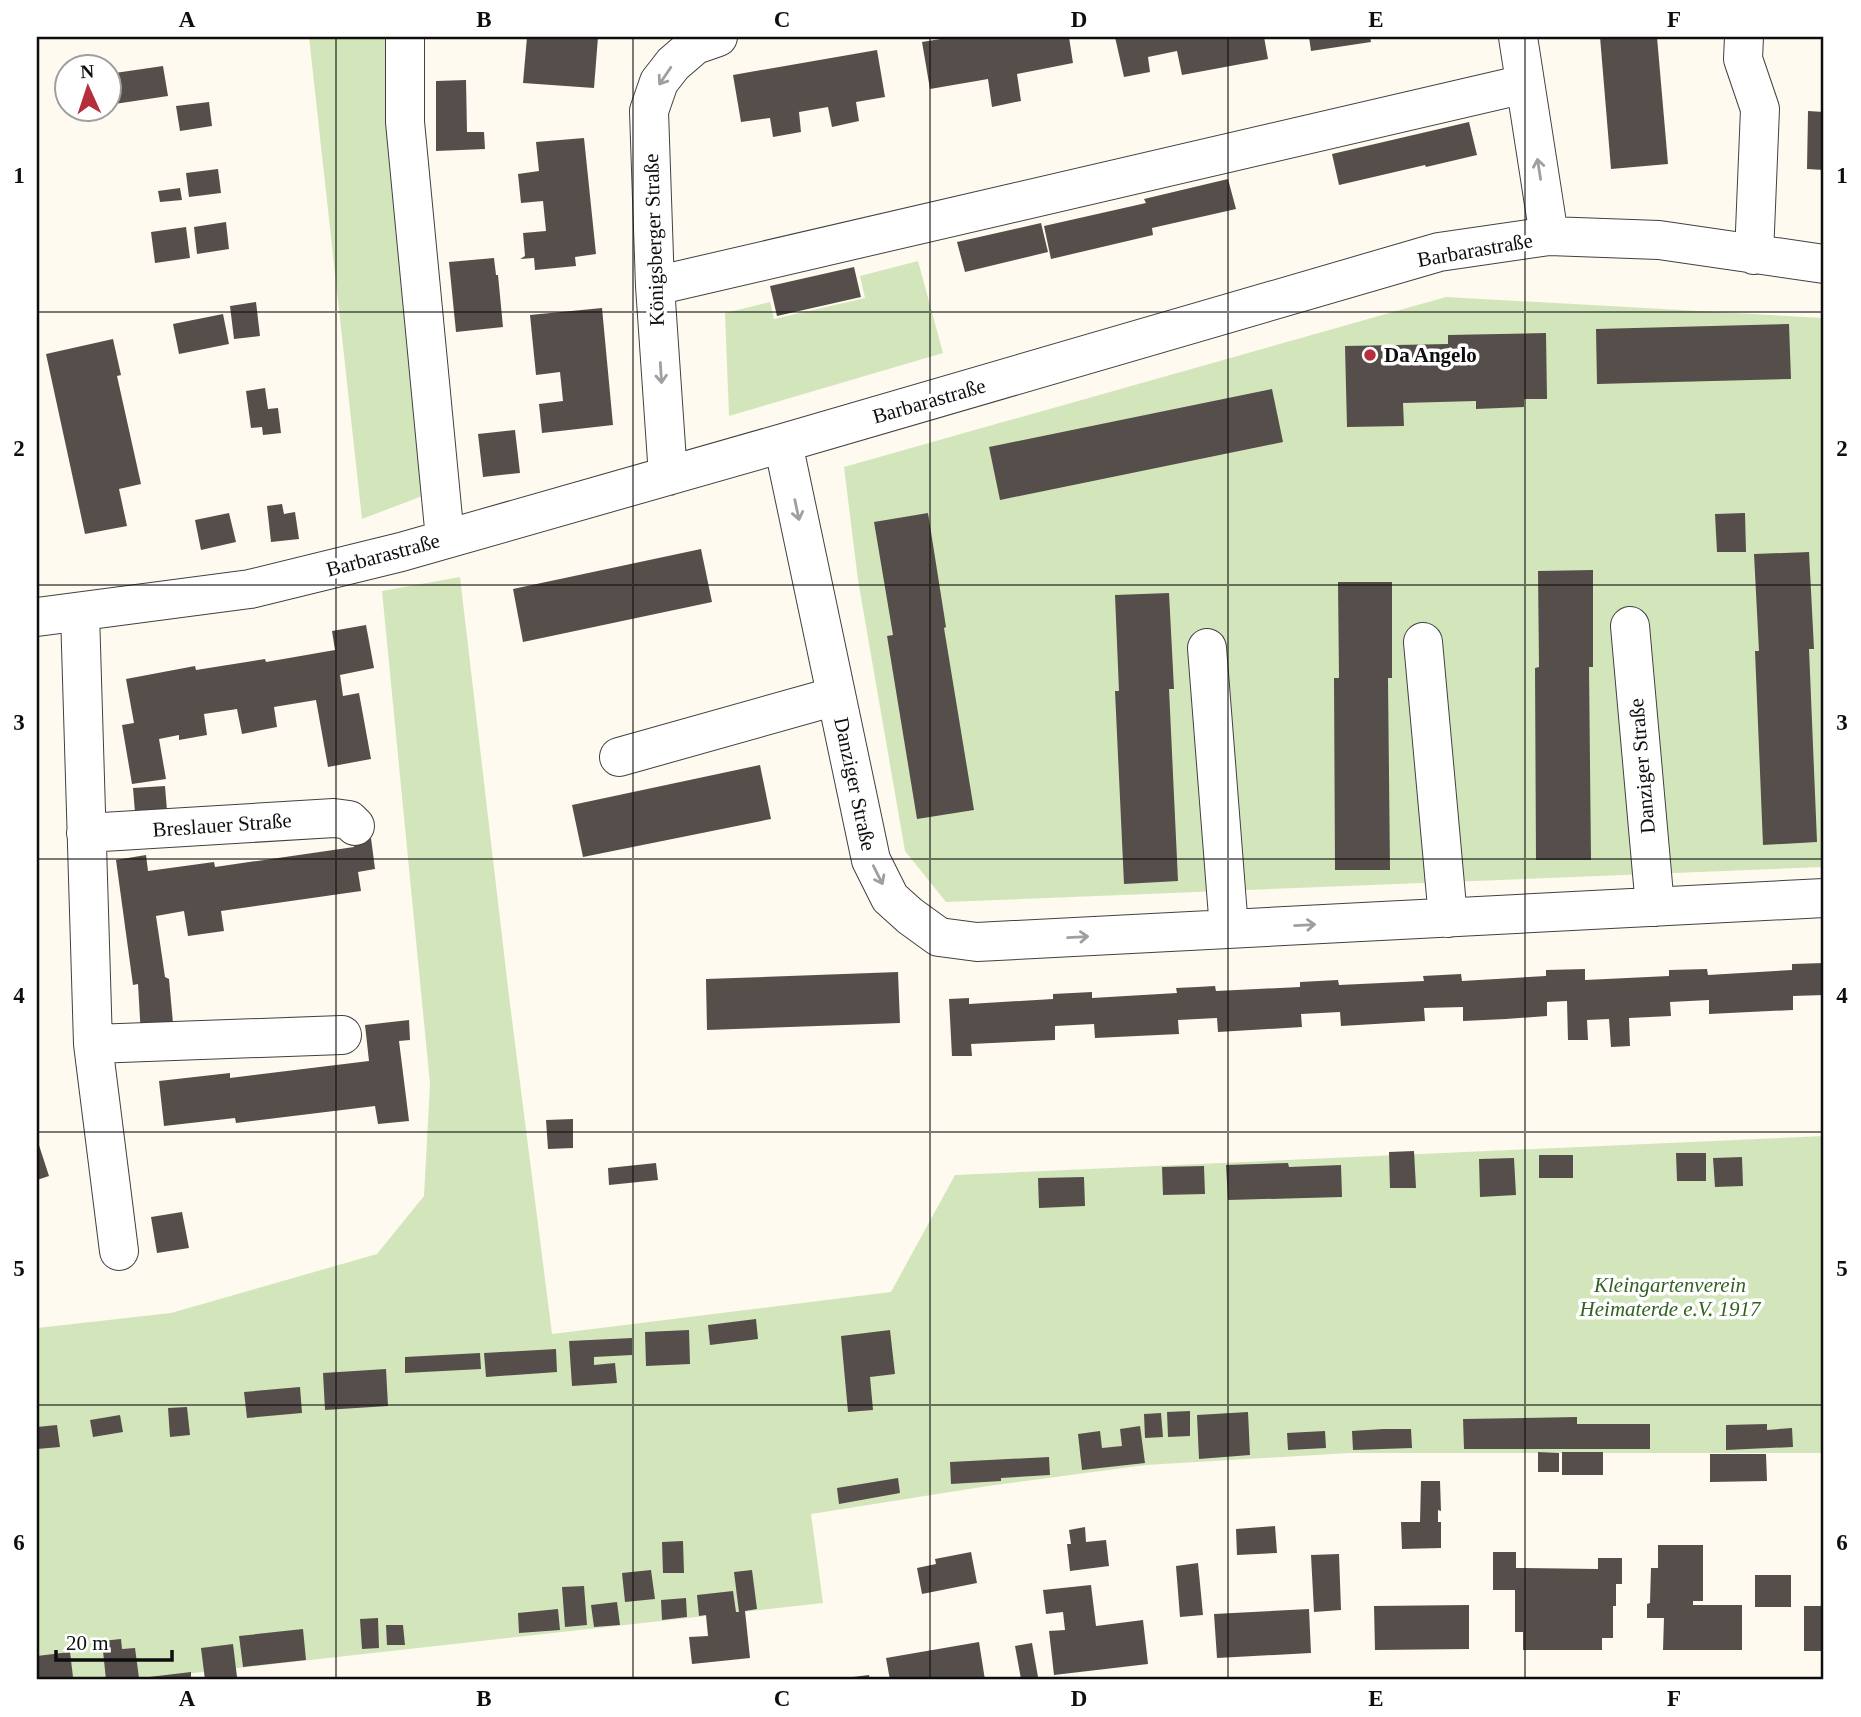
<svg xmlns="http://www.w3.org/2000/svg" width="1861" height="1717" font-family="'Times New Roman',serif">
<style>
.green{fill:#d3e6bb}
.building{fill:#564e4b}
.lines{fill:none;stroke-linecap:round;stroke-linejoin:round}
.minor-casing{stroke:#414141;stroke-width:40}
.minor{stroke:#fff;stroke-width:38}
.oneway{stroke:#9f9f9f}
.grid{fill:none;stroke:#0e0e0e;stroke-width:2;stroke-opacity:0.55}
.poi-dot{fill:#b52e3b;stroke:#fff;stroke-width:2.5}
.labels{text-anchor:middle;stroke-width:7;stroke-linejoin:round;paint-order:stroke}
.street-label{font-size:21px;fill:#0e0e0e;stroke:#fff}
.poi-label{font-size:21px;font-weight:bold;fill:#0e0e0e;stroke:#fff;text-anchor:start}
.park-label{font-size:21px;font-style:italic;fill:#326122;stroke:#fff}
.neatline{fill:none;stroke:#0e0e0e;stroke-width:2.5}
.grid-label{font-size:23px;text-anchor:middle;font-weight:bold;fill:#0e0e0e}
</style>
<rect width="100%" height="100%" fill="#fefaef"/>
<path class="green" d="M 309,37 L 387,37 L 425,495 L 362,519 Z
M 918,261 L 943,353 L 729,416 L 725,313 L 770,302 L 774,319 L 865,298 L 860,276 Z
M 1446,297 L 1824,318 L 1824,867 L 946,902 L 905,851 L 858,580 L 844,467 Z
M 460,577 L 509,996 L 552,1334 L 891,1292 L 955,1175 L 1824,1136 L 1824,1453 L 1350,1453 L 1146,1465 L 988,1486 L 811,1514 L 823,1603 L 131,1680 L 37,1680 L 37,1328 L 171,1313 L 377,1254 L 424,1196 L 430,1084 L 382,591 Z"/>
<path class="building" d="M 527,37 L 598,37 L 594,88 L 523,83 Z
M 953,37 L 1069,37 L 1073,63 L 1017,74 L 1021,101 L 992,107 L 988,79 L 930,89 L 922,42 Z
M 1115,37 L 1264,37 L 1268,59 L 1182,75 L 1177,51 L 1148,57 L 1150,72 L 1124,77 Z
M 1309,37 L 1370,37 L 1371,42 L 1311,51 Z
M 1600,37 L 1657,37 L 1668,164 L 1611,169 Z
M 877,50 L 885,97 L 856,102 L 859,121 L 832,127 L 828,107 L 799,112 L 801,132 L 773,137 L 770,118 L 741,122 L 733,75 Z
M 163,66 L 168,96 L 108,105 L 108,74 Z
M 466,80 L 467,132 L 484,132 L 485,149 L 436,151 L 436,81 Z
M 209,102 L 212,126 L 180,131 L 176,106 Z
M 1808,111 L 1824,112 L 1824,170 L 1807,169 Z
M 1469,122 L 1477,155 L 1426,167 L 1425,165 L 1339,185 L 1332,154 Z
M 584,138 L 596,254 L 575,257 L 576,266 L 535,270 L 534,258 L 520,259 L 525,256 L 523,233 L 546,231 L 543,201 L 521,203 L 518,174 L 539,171 L 536,142 Z
M 218,169 L 221,193 L 189,197 L 186,173 Z
M 1228,179 L 1236,209 L 1152,228 L 1153,235 L 1051,259 L 1044,226 L 1146,203 L 1144,199 Z
M 180,188 L 182,200 L 160,202 L 158,191 Z
M 226,222 L 229,249 L 197,254 L 194,227 Z
M 1041,223 L 1048,252 L 965,272 L 957,242 Z
M 186,227 L 190,258 L 155,263 L 151,232 Z
M 494,258 L 496,275 L 498,275 L 503,327 L 456,332 L 449,262 Z
M 854,267 L 861,297 L 777,316 L 770,286 Z
M 256,302 L 260,336 L 234,339 L 230,306 Z
M 602,308 L 613,425 L 542,433 L 539,404 L 563,401 L 560,372 L 536,375 L 530,315 Z
M 223,314 L 229,344 L 179,354 L 173,324 Z
M 1789,324 L 1791,379 L 1597,384 L 1596,329 Z
M 1546,333 L 1547,399 L 1524,399 L 1524,407 L 1476,409 L 1476,401 L 1403,403 L 1404,426 L 1347,427 L 1345,346 L 1448,344 L 1448,335 Z
M 113,339 L 121,375 L 117,376 L 141,484 L 119,489 L 127,526 L 85,534 L 46,354 Z
M 265,388 L 268,409 L 278,408 L 281,433 L 263,435 L 262,427 L 251,428 L 246,391 Z
M 1272,389 L 1283,442 L 1000,500 L 989,447 Z
M 515,430 L 520,473 L 483,477 L 478,434 Z
M 282,504 L 284,514 L 295,512 L 299,539 L 271,542 L 267,506 Z
M 229,513 L 236,542 L 201,550 L 195,520 Z
M 928,513 L 946,627 L 944,628 L 974,810 L 917,819 L 887,636 L 893,635 L 874,522 Z
M 1745,513 L 1746,552 L 1717,552 L 1715,514 Z
M 701,549 L 712,602 L 523,642 L 513,589 Z
M 1809,552 L 1814,649 L 1809,649 L 1817,842 L 1763,845 L 1755,651 L 1759,651 L 1754,554 Z
M 1593,570 L 1593,667 L 1589,667 L 1591,860 L 1536,860 L 1535,668 L 1539,667 L 1538,571 Z
M 1338,582 L 1392,582 L 1392,678 L 1388,678 L 1390,870 L 1335,870 L 1334,678 L 1339,678 Z
M 1169,593 L 1174,689 L 1169,689 L 1178,881 L 1124,884 L 1115,691 L 1119,691 L 1115,595 Z
M 366,625 L 374,668 L 340,675 L 343,696 L 359,693 L 371,759 L 328,767 L 316,700 L 274,707 L 277,727 L 242,734 L 237,709 L 204,714 L 207,735 L 179,740 L 179,735 L 159,739 L 166,779 L 132,784 L 122,725 L 134,723 L 126,679 L 195,666 L 196,670 L 265,659 L 266,662 L 335,650 L 332,631 Z
M 760,765 L 771,819 L 583,857 L 572,805 Z
M 165,786 L 168,823 L 136,825 L 133,788 Z
M 371,838 L 375,869 L 358,872 L 361,891 L 221,911 L 224,931 L 188,936 L 184,911 L 156,916 L 165,977 L 169,979 L 174,1034 L 141,1036 L 138,984 L 133,985 L 116,860 L 146,855 L 148,871 L 214,862 L 215,867 L 354,847 L 353,840 Z
M 1824,963 L 1824,995 L 1793,996 L 1793,1010 L 1709,1014 L 1709,1000 L 1670,1002 L 1671,1016 L 1629,1018 L 1630,1046 L 1611,1047 L 1609,1019 L 1587,1020 L 1588,1040 L 1568,1040 L 1567,1001 L 1547,1002 L 1547,1016 L 1506,1019 L 1463,1021 L 1463,1007 L 1424,1008 L 1425,1021 L 1341,1026 L 1340,1012 L 1321,1013 L 1301,1014 L 1302,1027 L 1218,1032 L 1217,1018 L 1197,1019 L 1178,1020 L 1179,1034 L 1095,1038 L 1094,1024 L 1055,1026 L 1055,1040 L 971,1044 L 972,1056 L 952,1056 L 949,999 L 969,998 L 969,1004 L 1053,999 L 1053,994 L 1092,992 L 1092,998 L 1177,993 L 1176,988 L 1197,987 L 1215,986 L 1216,991 L 1300,987 L 1300,982 L 1338,980 L 1339,985 L 1424,981 L 1423,976 L 1461,974 L 1462,981 L 1546,976 L 1546,970 L 1585,969 L 1585,980 L 1669,976 L 1669,970 L 1707,969 L 1708,975 L 1792,970 L 1792,964 Z
M 898,972 L 900,1023 L 707,1030 L 706,979 Z
M 409,1020 L 410,1040 L 399,1041 L 409,1121 L 378,1124 L 375,1106 L 236,1123 L 235,1118 L 164,1126 L 159,1081 L 230,1073 L 230,1078 L 369,1061 L 365,1025 Z
M 573,1119 L 573,1148 L 548,1149 L 546,1120 Z
M 37,1139 L 49,1176 L 37,1180 Z
M 1821,1143 L 1824,1143 L 1824,1163 L 1822,1163 Z
M 1414,1151 L 1416,1188 L 1390,1188 L 1389,1152 Z
M 1676,1153 L 1706,1153 L 1706,1181 L 1677,1181 Z
M 1539,1155 L 1573,1155 L 1573,1178 L 1539,1178 Z
M 1742,1157 L 1743,1186 L 1715,1187 L 1713,1158 Z
M 1514,1158 L 1516,1195 L 1480,1197 L 1479,1159 Z
M 656,1163 L 658,1180 L 609,1185 L 608,1168 Z
M 1288,1163 L 1289,1167 L 1341,1165 L 1342,1197 L 1228,1200 L 1226,1165 Z
M 1204,1166 L 1205,1194 L 1163,1195 L 1162,1167 Z
M 1084,1177 L 1085,1206 L 1039,1208 L 1038,1178 Z
M 182,1212 L 189,1248 L 157,1253 L 151,1217 Z
M 756,1319 L 758,1339 L 710,1345 L 708,1325 Z
M 689,1330 L 690,1364 L 646,1366 L 645,1332 Z
M 890,1330 L 895,1374 L 870,1377 L 873,1410 L 848,1412 L 841,1336 Z
M 632,1338 L 632,1355 L 594,1357 L 594,1365 L 615,1363 L 617,1383 L 572,1386 L 569,1341 Z
M 556,1349 L 557,1372 L 486,1377 L 484,1353 Z
M 480,1353 L 481,1369 L 405,1373 L 405,1357 Z
M 386,1369 L 388,1406 L 325,1410 L 323,1373 Z
M 300,1387 L 302,1413 L 247,1418 L 244,1392 Z
M 187,1407 L 190,1435 L 170,1437 L 168,1408 Z
M 1190,1411 L 1190,1436 L 1168,1437 L 1167,1412 Z
M 1248,1412 L 1250,1455 L 1199,1459 L 1197,1415 Z
M 1161,1413 L 1163,1437 L 1145,1438 L 1144,1414 Z
M 120,1415 L 123,1432 L 93,1437 L 90,1420 Z
M 1577,1417 L 1577,1424 L 1650,1424 L 1650,1449 L 1464,1449 L 1463,1419 Z
M 1767,1424 L 1767,1430 L 1792,1428 L 1793,1447 L 1726,1450 L 1726,1425 Z
M 57,1425 L 60,1447 L 37,1449 L 37,1427 Z
M 1140,1426 L 1145,1463 L 1082,1470 L 1078,1434 L 1100,1431 L 1102,1448 L 1122,1446 L 1120,1429 Z
M 1383,1429 L 1411,1429 L 1412,1448 L 1353,1450 L 1352,1431 Z
M 1325,1431 L 1326,1448 L 1288,1450 L 1287,1433 Z
M 1538,1452 L 1559,1453 L 1559,1472 L 1538,1472 Z
M 1562,1452 L 1603,1452 L 1603,1475 L 1562,1475 Z
M 1710,1454 L 1766,1454 L 1767,1481 L 1710,1482 Z
M 1049,1457 L 1050,1475 L 1001,1478 L 1001,1481 L 951,1484 L 950,1462 Z
M 898,1478 L 900,1493 L 839,1504 L 837,1488 Z
M 1421,1481 L 1440,1481 L 1441,1511 L 1438,1510 L 1438,1522 L 1441,1522 L 1441,1548 L 1402,1549 L 1401,1522 L 1420,1522 Z
M 1275,1526 L 1277,1553 L 1237,1555 L 1236,1529 Z
M 1085,1527 L 1086,1542 L 1106,1540 L 1109,1566 L 1070,1571 L 1067,1544 L 1071,1544 L 1069,1530 Z
M 683,1541 L 684,1573 L 663,1573 L 662,1542 Z
M 1658,1545 L 1703,1545 L 1703,1601 L 1693,1601 L 1693,1605 L 1742,1605 L 1742,1650 L 1663,1650 L 1664,1618 L 1647,1618 L 1647,1604 L 1650,1603 L 1651,1568 L 1658,1568 Z
M 971,1552 L 977,1583 L 922,1594 L 917,1568 L 936,1564 L 935,1559 Z
M 1493,1552 L 1516,1552 L 1516,1568 L 1598,1569 L 1598,1558 L 1622,1558 L 1622,1584 L 1616,1584 L 1616,1606 L 1613,1606 L 1613,1638 L 1602,1638 L 1602,1650 L 1523,1650 L 1523,1632 L 1515,1632 L 1515,1590 L 1493,1590 Z
M 1339,1554 L 1341,1610 L 1314,1612 L 1311,1555 Z
M 1198,1563 L 1203,1615 L 1180,1617 L 1176,1566 Z
M 651,1570 L 655,1599 L 625,1602 L 622,1573 Z
M 752,1570 L 757,1609 L 745,1611 L 750,1658 L 692,1664 L 689,1637 L 708,1636 L 706,1615 L 699,1616 L 697,1595 L 733,1591 L 736,1612 L 739,1612 L 734,1572 Z
M 1755,1575 L 1791,1575 L 1791,1607 L 1755,1607 Z
M 1091,1585 L 1096,1626 L 1143,1620 L 1148,1664 L 1054,1675 L 1049,1631 L 1065,1630 L 1063,1612 L 1046,1614 L 1043,1590 Z
M 584,1586 L 587,1625 L 565,1627 L 562,1587 Z
M 686,1598 L 687,1617 L 662,1620 L 661,1600 Z
M 617,1602 L 620,1625 L 594,1627 L 591,1605 Z
M 1469,1605 L 1469,1649 L 1375,1650 L 1374,1606 Z
M 1804,1606 L 1824,1606 L 1824,1651 L 1804,1651 Z
M 558,1609 L 560,1630 L 519,1633 L 518,1613 Z
M 1309,1609 L 1311,1653 L 1217,1658 L 1214,1614 Z
M 378,1618 L 379,1648 L 362,1649 L 360,1619 Z
M 386,1625 L 403,1625 L 405,1645 L 387,1645 Z
M 303,1629 L 306,1660 L 243,1667 L 239,1636 Z
M 121,1639 L 122,1649 L 135,1648 L 139,1678 L 106,1680 L 102,1641 Z
M 979,1642 L 985,1680 L 890,1680 L 886,1658 Z
M 1032,1643 L 1038,1677 L 1021,1679 L 1015,1646 Z
M 233,1644 L 237,1677 L 205,1680 L 201,1648 Z
M 70,1652 L 73,1677 L 37,1680 L 37,1656 Z
M 191,1672 L 191,1680 L 149,1680 L 149,1677 Z
M 869,1675 L 870,1680 L 853,1680 L 853,1677 Z"/>
<g class="lines">
<g class="minor-casing">
<path id="minor" d="M 405,37 L 405,122 L 445,539
M 1518,37 L 1549,236
M 1744,37 L 1743,59 L 1760,109 L 1754,255
M 655,286 L 1525,84
M 783,443 L 871,860 L 890,898 L 910,916 L 939,937 L 977,942 L 1824,898
M 668,476 L 655,286 L 649,111 L 659,82 L 673,64 L 695,45 L 718,37
M 80,613 L 93,1044 L 119,1251
M 37,617 L 250,589 L 401,552 L 783,443 L 1439,252 L 1549,236 L 1659,240 L 1824,264
M 1630,626 L 1655,907
M 1423,642 L 1448,918
M 1207,648 L 1229,929
M 619,757 L 836,696
M 86,833 L 334,818 L 349,820 L 355,826
M 93,1044 L 342,1035"/>
</g>
<use href="#minor" class="minor"/>
</g>
<defs><path id="oneway-shaft" d="M-6 0H5M1.5-3L5.5 0L1.5 3" fill="none" stroke-width="1.6" stroke-linecap="round" stroke-linejoin="round" transform="scale(1.75)"/></defs>
<g class="oneway">
<use href="#oneway-shaft" transform="translate(665 76) rotate(124)"/>
<use href="#oneway-shaft" transform="translate(1539 169) rotate(-99)"/>
<use href="#oneway-shaft" transform="translate(661 373) rotate(86)"/>
<use href="#oneway-shaft" transform="translate(797 510) rotate(78)"/>
<use href="#oneway-shaft" transform="translate(878 875) rotate(63)"/>
<use href="#oneway-shaft" transform="translate(1305 925) rotate(-3)"/>
<use href="#oneway-shaft" transform="translate(1078 937) rotate(-3)"/>
</g>
<path class="grid" d="M 336,37 L 336,1680M 633,37 L 633,1680M 930,37 L 930,1680M 1228,37 L 1228,1680M 1525,37 L 1525,1680M 37,312 L 1824,312M 37,585 L 1824,585M 37,859 L 1824,859M 37,1132 L 1824,1132M 37,1405 L 1824,1405"/>
<circle class="poi-dot" cx="1370" cy="355" r="7"/>
<g class="labels">
<g class="street-label">
<text transform="translate(654 240) rotate(-92)" y="7">Königsberger Straße</text>
<text transform="translate(1475 250) rotate(-10)" y="7">Barbarastraße</text>
<text transform="translate(929 401) rotate(-16)" y="7">Barbarastraße</text>
<text transform="translate(383 555) rotate(-15)" y="7">Barbarastraße</text>
<text transform="translate(1642 766) rotate(-95)" y="7">Danziger Straße</text>
<text transform="translate(855 784) rotate(78)" y="7">Danziger Straße</text>
<text transform="translate(222 825) rotate(-4)" y="7">Breslauer Straße</text>
</g>
<g class="poi-label">
<text x="1384" y="362">Da Angelo</text>
</g>
<g class="park-label">
<text x="1670" y="1292">Kleingartenverein<tspan x="1670" dy="24">Heimaterde e.V. 1917</tspan></text>
</g>
</g>
<rect width="1861" height="1717" fill="none" stroke="#ffffff" stroke-width="77"/>
<g transform="translate(88 88) rotate(357)"><circle r="33" fill="#ffffff" stroke="#9f9f9f" stroke-width="2"/>
<path d="M0-5L12 26L0 18L-12 26Z" fill="#b52e3b"/>
<text y="-10" font-size="19" font-weight="bold" text-anchor="middle" fill="#0e0e0e">N</text>
</g>
<path d="M56 1650v10h116v-10" fill="none" stroke="#0e0e0e" stroke-width="3.5"/>
<text x="66" y="1650" font-size="21" fill="#0e0e0e" stroke="#ffffff" stroke-width="5" paint-order="stroke">20 m</text>
<rect x="38" y="38" width="1784" height="1640" class="neatline"/>
<g class="grid-label">
<text x="187" y="27">A</text>
<text x="484" y="27">B</text>
<text x="782" y="27">C</text>
<text x="1079" y="27">D</text>
<text x="1376" y="27">E</text>
<text x="1674" y="27">F</text>
<text x="19" y="183">1</text>
<text x="1842" y="183">1</text>
<text x="19" y="456">2</text>
<text x="1842" y="456">2</text>
<text x="19" y="730">3</text>
<text x="1842" y="730">3</text>
<text x="19" y="1003">4</text>
<text x="1842" y="1003">4</text>
<text x="19" y="1276">5</text>
<text x="1842" y="1276">5</text>
<text x="19" y="1550">6</text>
<text x="1842" y="1550">6</text>
<text x="187" y="1706">A</text>
<text x="484" y="1706">B</text>
<text x="782" y="1706">C</text>
<text x="1079" y="1706">D</text>
<text x="1376" y="1706">E</text>
<text x="1674" y="1706">F</text>
</g>
</svg>
